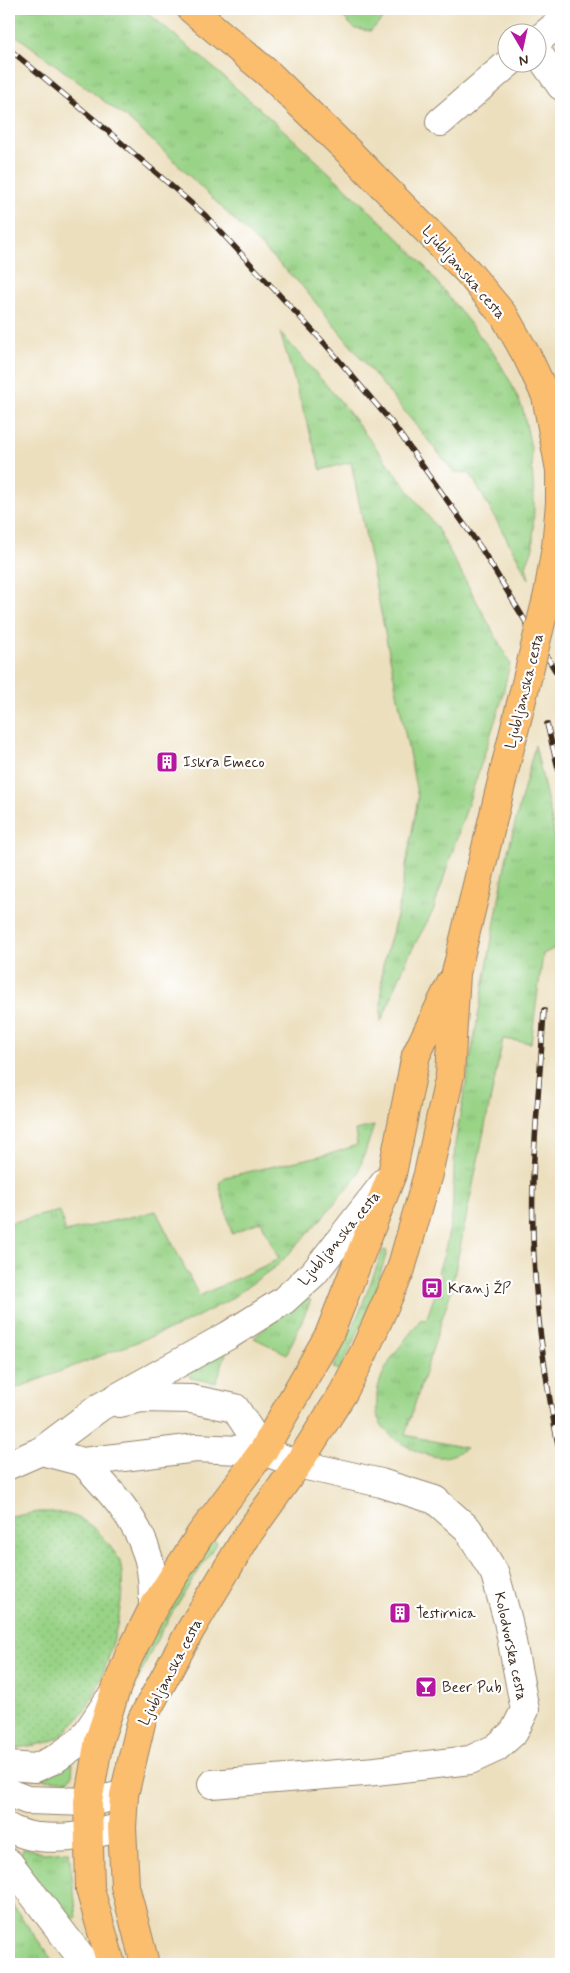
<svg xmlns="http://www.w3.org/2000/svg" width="570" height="1973" font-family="Mynerve,sans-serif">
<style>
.grass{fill:url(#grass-tufts);stroke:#6a7e52}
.park{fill:url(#park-dots);stroke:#6a7e52}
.garden{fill:#98d386;stroke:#6a7e52}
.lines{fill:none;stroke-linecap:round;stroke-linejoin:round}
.street-casing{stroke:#94846e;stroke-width:30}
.primary-casing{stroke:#94846e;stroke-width:30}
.street{stroke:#fff;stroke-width:28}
.primary{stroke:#fbbd6e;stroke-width:28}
.rail-casing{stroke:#3b2a1e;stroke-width:5.5}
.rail{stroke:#fff;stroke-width:4;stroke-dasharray:11;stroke-linecap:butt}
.primary-bridge-casing{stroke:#94846e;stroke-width:30;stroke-linecap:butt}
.primary-bridge{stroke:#fbbd6e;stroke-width:28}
.labels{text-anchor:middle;stroke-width:4.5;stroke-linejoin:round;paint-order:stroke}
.street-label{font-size:15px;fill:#3b2a1e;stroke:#fff}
.poi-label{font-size:15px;fill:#3b2a1e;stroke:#fff;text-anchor:start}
</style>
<defs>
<pattern id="grass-tufts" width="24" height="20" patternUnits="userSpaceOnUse" patternTransform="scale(1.25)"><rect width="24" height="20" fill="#98d386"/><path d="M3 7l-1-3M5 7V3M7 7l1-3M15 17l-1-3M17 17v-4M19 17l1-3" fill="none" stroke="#84b573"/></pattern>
<pattern id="park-dots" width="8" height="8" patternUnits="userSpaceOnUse" patternTransform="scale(1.25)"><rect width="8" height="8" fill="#98d386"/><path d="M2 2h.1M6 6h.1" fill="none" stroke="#84b573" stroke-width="1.8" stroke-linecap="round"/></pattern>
</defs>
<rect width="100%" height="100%" fill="#fff"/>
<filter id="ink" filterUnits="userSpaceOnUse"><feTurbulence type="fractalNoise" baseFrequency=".02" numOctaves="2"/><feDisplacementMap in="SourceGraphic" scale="10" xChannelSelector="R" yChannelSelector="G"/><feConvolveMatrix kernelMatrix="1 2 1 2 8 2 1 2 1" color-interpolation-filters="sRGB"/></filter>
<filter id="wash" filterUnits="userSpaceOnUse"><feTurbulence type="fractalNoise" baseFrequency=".0096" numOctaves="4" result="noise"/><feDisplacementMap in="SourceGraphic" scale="20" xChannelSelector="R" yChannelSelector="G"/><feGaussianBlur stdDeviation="1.12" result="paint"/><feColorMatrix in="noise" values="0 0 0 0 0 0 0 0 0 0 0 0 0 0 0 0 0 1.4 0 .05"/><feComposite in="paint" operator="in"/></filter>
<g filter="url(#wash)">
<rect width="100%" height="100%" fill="#ecdfbe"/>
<path class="grass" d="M 9,9 L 143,9 L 201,57 L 290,136 L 385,225 L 421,262 L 495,355 L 510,381 L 523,410 L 531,448 L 534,497 L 533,548 L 526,566 L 529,579 L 470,473 L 454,472 L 302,286 L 163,150 L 128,119 L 9,30 Z
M 280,332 L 341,402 L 437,528 L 510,663 L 500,706 L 433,911 L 408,957 L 381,1022 L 382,969 L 397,915 L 418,798 L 351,462 L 321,470 Z
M 535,745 L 551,816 L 561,877 L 561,945 L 543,954 L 531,1043 L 503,1039 L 451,1291 L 405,1435 L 466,1448 C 459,1453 448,1458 438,1457 C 416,1454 387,1439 378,1418 C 376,1412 377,1401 377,1395 C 379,1368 406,1340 421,1319 L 426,1320 L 442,1275 L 438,1272 L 444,1254 L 452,1218 L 455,1144 L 507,855 Z
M 374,1126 L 357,1176 L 321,1219 L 279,1264 L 229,1300 L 181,1325 L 9,1391 L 9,1223 L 60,1211 L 65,1232 L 156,1211 L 199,1296 L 279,1259 L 261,1221 L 232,1234 L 219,1183 L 225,1177 L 333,1153 L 357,1145 L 355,1130 Z
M 383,1250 L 387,1251 L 373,1300 L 340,1370 L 333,1368 L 361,1308 Z
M 301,1297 L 311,1300 L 287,1354 L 254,1338 Z
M 228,1347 L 216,1383 L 190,1378 L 191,1368 Z
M 212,1539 L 217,1542 C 188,1589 154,1635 136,1687 C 127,1710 122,1734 114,1757 L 107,1752 L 146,1643 Z
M 62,1763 L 73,1763 L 72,1776 L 68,1781 L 19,1777 Z
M 23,1849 L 29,1849 L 43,1853 L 69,1851 L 77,1918 L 72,1921 L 65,1920 L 23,1860 L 21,1854 Z
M 9,1900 L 55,1964 L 9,1964 Z"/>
<path class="park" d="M 39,1512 C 73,1511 89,1519 110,1546 C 113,1551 119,1557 120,1562 C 130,1597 105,1686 82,1714 C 76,1722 66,1732 58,1738 C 49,1744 25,1746 14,1749 L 9,1748 L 9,1517 Z"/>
<path class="garden" d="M 335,9 L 393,9 L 371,31 L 355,29 Z"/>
</g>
<g filter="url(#ink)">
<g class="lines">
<g class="street-casing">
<path id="street" d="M 538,40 L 561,21
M 538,53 L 561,86
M 440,122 L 510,62
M 119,1403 L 141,1398 L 191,1399 L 235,1408 L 263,1451
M 41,1451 L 83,1462 L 196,1448 L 263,1451 L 298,1464 L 381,1483 L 435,1500 L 468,1529 L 495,1574 L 508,1621 L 525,1710 L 514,1732 L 496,1748 L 470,1760 L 376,1771 L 212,1784
M 83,1462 C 107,1488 135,1516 146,1551 C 153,1569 153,1589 153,1608
M 9,1465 L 41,1451 L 100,1407 L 229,1335 L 283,1301 L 314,1273 L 386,1181
M 9,1766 L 35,1768 L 55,1759 L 82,1740 L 108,1701
M 9,1793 L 27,1800 L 88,1802 L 124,1795
M 9,1828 L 12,1830 C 21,1833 30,1837 39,1837 C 68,1840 95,1834 122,1827
M 9,1863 L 86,1964"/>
</g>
<g class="primary-casing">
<path id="primary" d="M 191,9 L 270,75 L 350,153 L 468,272 L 505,317 L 528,358 L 546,396 L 560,470 L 560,503 L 556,547 L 548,594
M 111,1964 L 90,1889 L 88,1802 L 99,1740 L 116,1689 L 129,1656 L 153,1608 L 200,1535 L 263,1451 L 329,1335 L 392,1174 L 416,1055 L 451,983
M 145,1964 L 125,1886 L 122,1827 L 124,1795 L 142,1719 L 191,1629 L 248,1534 L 298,1464 L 343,1393 L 364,1352 L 401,1269 L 428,1174 L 450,1075 L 456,973 L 506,764"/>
</g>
<use href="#street" class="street"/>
<use href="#primary" class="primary"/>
<g class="rail-casing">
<path id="rail" d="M 9,49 L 95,120 L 205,215 L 326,345 L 392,423 L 481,548 L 561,680
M 547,724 L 561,780
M 544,1010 C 541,1066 535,1123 533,1180 C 530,1274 542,1367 561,1459"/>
</g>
<use href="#rail" class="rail"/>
<g class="primary-bridge-casing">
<path id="primary-bridge" d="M 506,764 L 548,594"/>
</g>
<use href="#primary-bridge" class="primary-bridge"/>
</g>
</g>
<defs>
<g id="building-square" transform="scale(1.125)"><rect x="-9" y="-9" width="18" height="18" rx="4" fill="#b5179e" stroke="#fff"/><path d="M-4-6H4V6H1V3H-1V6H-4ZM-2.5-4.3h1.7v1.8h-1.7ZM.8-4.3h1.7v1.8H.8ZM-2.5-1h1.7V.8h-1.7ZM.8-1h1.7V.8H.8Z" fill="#fff"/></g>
<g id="bus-square" transform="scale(1.125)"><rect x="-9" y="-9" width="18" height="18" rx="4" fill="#b5179e" stroke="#fff"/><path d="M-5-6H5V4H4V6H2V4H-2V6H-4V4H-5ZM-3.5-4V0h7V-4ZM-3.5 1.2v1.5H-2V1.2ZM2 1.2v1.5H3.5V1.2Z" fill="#fff"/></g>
<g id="bar-square" transform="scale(1.125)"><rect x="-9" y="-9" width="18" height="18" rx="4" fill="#b5179e" stroke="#fff"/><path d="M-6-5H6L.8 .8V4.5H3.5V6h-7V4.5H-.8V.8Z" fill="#fff"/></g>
</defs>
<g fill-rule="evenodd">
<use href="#building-square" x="167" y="762"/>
<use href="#bus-square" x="432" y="1288"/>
<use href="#building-square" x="400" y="1613"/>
<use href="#bar-square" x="426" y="1687"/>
</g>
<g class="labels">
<g class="street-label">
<text transform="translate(464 272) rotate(49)" y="5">Ljubljanska cesta</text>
<text transform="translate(524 691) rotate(-76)" y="5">Ljubljanska cesta</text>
<text transform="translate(339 1238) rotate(-50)" y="5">Ljubljanska cesta</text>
<text transform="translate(511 1646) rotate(78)" y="5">Kolodvorska cesta</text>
<text transform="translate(170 1672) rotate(-62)" y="5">Ljubljanska cesta</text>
</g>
<g class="poi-label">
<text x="183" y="767">Iskra Emeco</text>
<text x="448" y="1293">Kranj ŽP</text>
<text x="416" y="1618">Testirnica</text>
<text x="442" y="1692">Beer Pub</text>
</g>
</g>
<rect width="570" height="1973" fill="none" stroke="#fff" stroke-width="30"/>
<g transform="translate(522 48) rotate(171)"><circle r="24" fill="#ffffff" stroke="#b1aaa5"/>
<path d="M0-4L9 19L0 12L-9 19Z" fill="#b5179e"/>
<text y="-8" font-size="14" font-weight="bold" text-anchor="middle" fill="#3b2a1e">N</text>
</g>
</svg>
